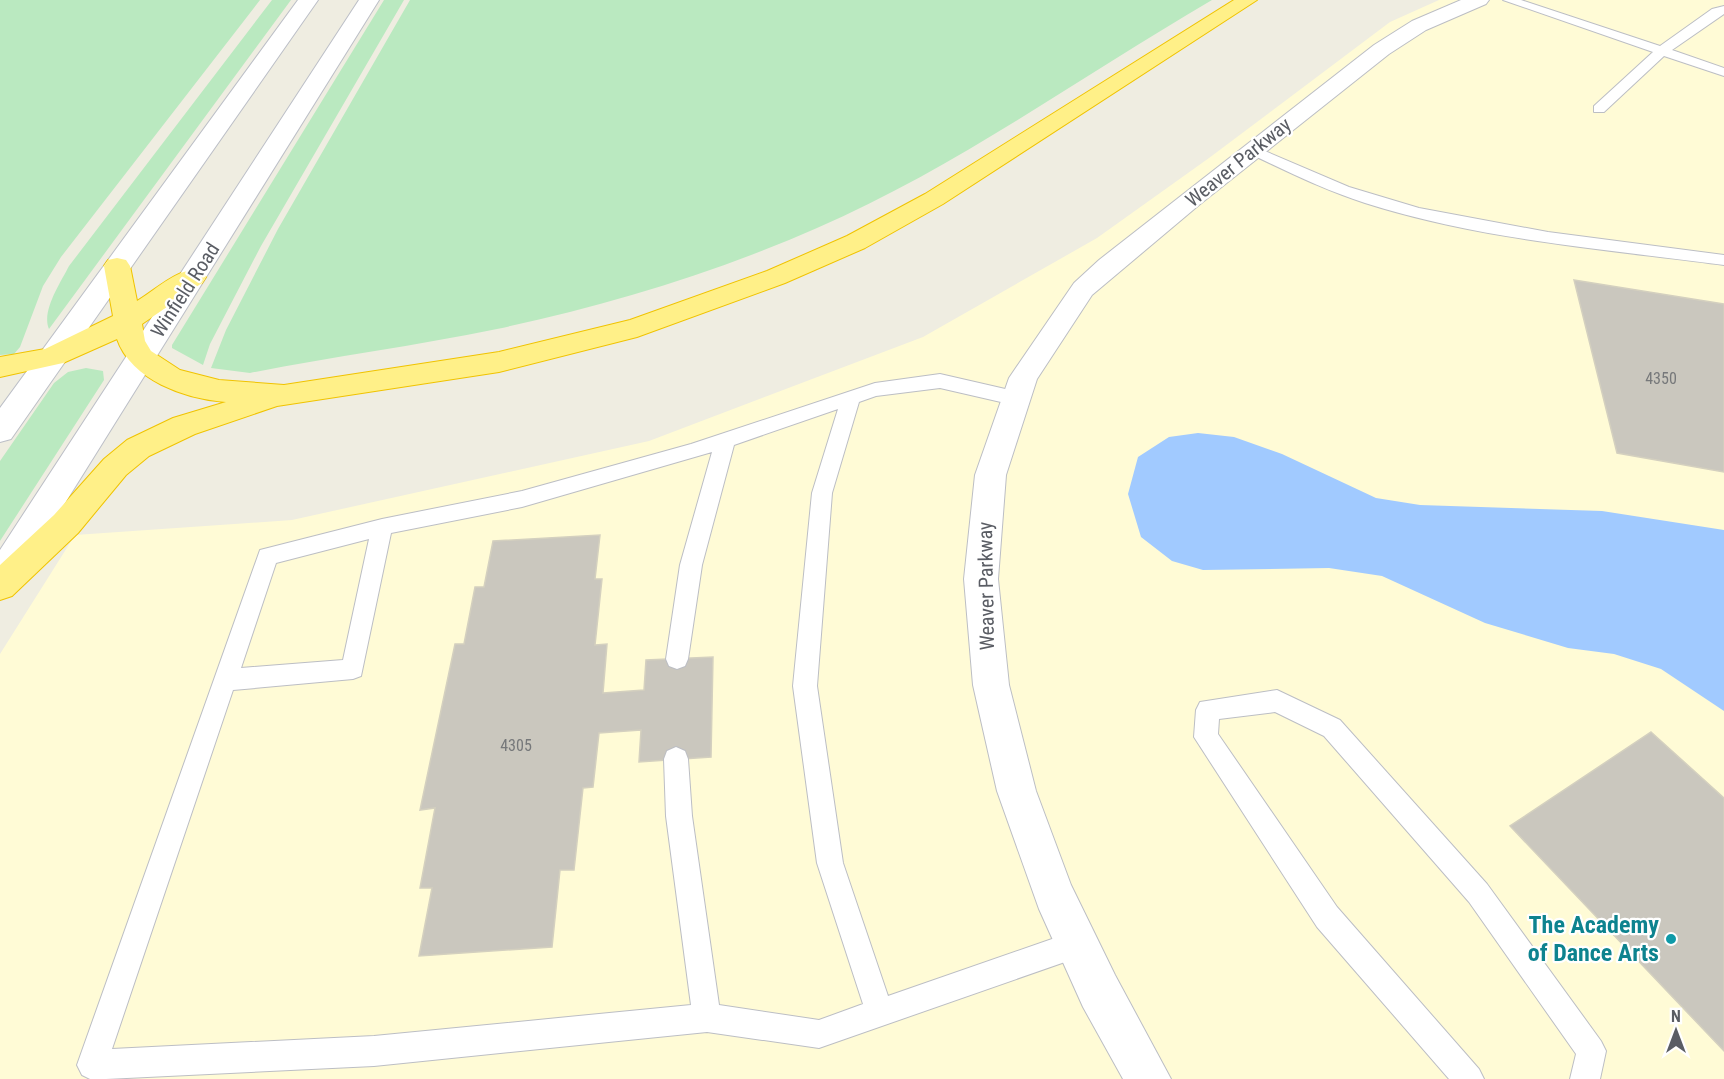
<svg xmlns="http://www.w3.org/2000/svg" width="1724" height="1079" font-family="'Roboto Condensed',sans-serif">
<style>
.commercial{fill:#fffbd6}
.green{fill:#bae9c0}
.water{fill:#a1caff}
.building{fill:#cac7be;stroke:#d4d0bf;stroke-width:1.5}
.lines{fill:none;stroke-linecap:round;stroke-linejoin:round}
.lane-casing{stroke:#bcbec4;stroke-width:2}
.street-casing{stroke:#bcbec4;stroke-width:2}
.secondary-casing{stroke:#bcbfc7;stroke-width:2}
.highway-casing{stroke:#f0c300;stroke-width:2}
.lane{fill:#fff;fill-rule:evenodd}
.street{fill:#fff;fill-rule:evenodd}
.secondary{fill:#fff;fill-rule:evenodd}
.highway{fill:#fff088;fill-rule:evenodd}
.culture-dot{fill:#0f9aa8;stroke:#fff;stroke-width:2}
.labels{text-anchor:middle;stroke-width:4.5;stroke-linejoin:round;paint-order:stroke}
.number-label{font-size:16px;fill:#76787a}
.street-label{font-size:20px;fill:#5a5d64;stroke:#fff}
.near-culture-label{font-size:24px;font-weight:bold;fill:#0d838f;stroke:#fff;text-anchor:end}
</style>
<rect width="100%" height="100%" fill="#efede1"/>
<path class="commercial" d="M 1439,0 L 1724,0 L 1724,1079 L 0,1079 L 0,654 L 75,535 L 292,520 L 649,441 L 923,337 L 1097,238 L 1209,158 L 1390,22 Z"/>
<path class="green" d="M 0,0 L 260,0 L 61,257 L 43,286 L 20,347 L 14,354 L 0,355 Z
M 272,0 L 291,0 L 49,329 C 41,311 61,282 69,266 Z
M 384,0 L 404,0 L 261,246 L 210,344 L 203,365 L 172,348 L 172,345 Z
M 410,0 L 1212,0 C 1080,77 957,167 817,228 C 715,273 605,306 497,329 C 415,346 330,357 250,373 L 211,368 L 226,330 L 278,229 Z
M 86,368 L 103,371 L 104,380 L 0,541 L 0,461 L 54,383 L 68,372 Z"/>
<path class="water" d="M 1198,433 L 1234,437 L 1282,454 L 1376,498 L 1420,505 L 1602,511 L 1724,530 L 1724,711 L 1661,669 L 1614,654 L 1568,648 L 1485,623 L 1382,576 L 1329,568 L 1203,570 L 1172,561 L 1141,537 L 1128,494 L 1138,457 L 1169,437 Z"/>
<path class="building" d="M 1574,280 L 1724,304 L 1724,472 L 1617,453 Z
M 600,535 L 595,579 L 602,579 L 595,645 L 607,644 L 603,693 L 644,690 L 646,660 L 713,657 L 711,757 L 639,762 L 641,730 L 599,733 L 593,787 L 583,788 L 574,870 L 560,870 L 552,947 L 419,956 L 432,888 L 420,888 L 435,808 L 420,810 L 455,644 L 464,644 L 475,587 L 484,587 L 493,541 Z
M 1651,732 L 1724,798 L 1724,1051 L 1510,826 Z"/>
<g class="lines">
<g class="lane-casing">
<path id="lane" d="M 1503,0 L 1521,0 L 1660,46 L 1712,9 L 1724,6 L 1724,14 L 1672,50 L 1724,68 L 1724,76 L 1664,56 L 1604,112 L 1594,112 L 1594,106 L 1653,52 Z
M 1253,146 L 1349,187 L 1419,208 L 1548,232 L 1724,255 L 1724,265 C 1604,249 1481,240 1365,203 C 1324,190 1287,171 1248,153 L 1246,150 L 1248,147 Z
M 940,374 L 1014,391 L 1021,393 L 1023,398 L 1021,403 L 1014,405 L 940,388 L 876,396 L 859,402 L 832,493 L 817,686 L 843,863 L 888,996 L 1075,931 L 1085,935 L 1089,945 L 1085,955 L 819,1048 L 707,1032 L 374,1066 L 106,1079 L 90,1079 L 82,1075 L 77,1065 L 260,550 L 382,519 L 522,491 L 691,444 L 875,383 ZM 838,409 L 812,493 L 793,686 L 817,863 L 863,1004 L 819,1020 L 719,1005 L 692,816 L 688,759 L 685,751 L 676,747 L 667,751 L 664,759 L 666,816 L 691,1005 L 374,1036 L 112,1049 L 233,690 L 353,679 L 361,676 L 391,533 L 522,507 L 712,452 L 680,565 L 666,659 L 669,666 L 677,669 L 685,666 L 688,659 L 702,565 L 734,445 ZM 369,539 L 343,660 L 241,668 L 276,563 Z
M 1277,690 L 1340,720 L 1487,884 L 1601,1041 L 1606,1051 L 1600,1079 L 1570,1079 L 1576,1054 L 1469,902 L 1324,736 L 1275,712 L 1219,719 L 1218,734 L 1337,907 L 1479,1069 L 1484,1079 L 1449,1079 L 1317,927 L 1194,737 L 1196,710 L 1200,702 Z"/>
</g>
<g class="street-casing">
<path id="street" d="M 1461,0 L 1489,0 L 1486,4 L 1426,30 L 1389,54 L 1199,205 L 1092,295 L 1037,379 L 1006,475 L 998,579 L 1009,685 L 1036,791 L 1071,885 L 1115,975 L 1171,1079 L 1123,1079 L 1083,1007 L 1039,909 L 997,791 L 973,685 L 964,579 L 975,475 L 1009,378 L 1074,283 L 1099,260 L 1374,45 L 1412,21 Z"/>
</g>
<g class="secondary-casing">
<path id="secondary" d="M 298,0 L 318,0 L 11,439 L 0,442 L 0,408 Z
M 359,0 L 379,0 L 12,588 L 0,592 L 0,550 Z"/>
</g>
<g class="highway-casing">
<path id="highway" d="M 1234,0 L 1257,0 L 943,204 L 865,248 L 785,283 L 637,337 L 499,372 L 277,406 L 195,434 L 149,456 L 126,475 L 78,533 L 12,596 L 0,600 L 0,565 L 54,515 L 104,459 L 127,440 L 173,418 L 226,402 C 185,399 131,380 117,339 L 63,363 L 0,377 L 0,357 L 45,349 L 113,316 L 104,266 L 108,260 L 117,258 L 126,260 L 130,266 L 137,301 C 156,290 180,265 202,271 L 206,277 L 202,283 L 142,324 L 145,341 L 151,351 L 180,370 L 219,380 L 284,385 L 499,352 L 630,320 L 767,271 L 847,236 L 925,194 Z"/>
</g>
<use href="#lane" class="lane"/>
<use href="#street" class="street"/>
<use href="#secondary" class="secondary"/>
<use href="#highway" class="highway"/>
</g>
<circle class="culture-dot" cx="1671" cy="939" r="6"/>
<g class="labels">
<g class="number-label">
<text x="1661" y="384">4350</text>
<text x="516" y="751">4305</text>
</g>
<g class="street-label">
<text transform="translate(1238 162) rotate(-39)" y="7">Weaver Parkway</text>
<text transform="translate(185 290) rotate(-57)" y="7">Winfield Road</text>
<text transform="translate(986 586) rotate(-91)" y="7">Weaver Parkway</text>
</g>
<g class="near-culture-label">
<text x="1659" y="933">The Academy<tspan x="1659" dy="28">of Dance Arts</tspan></text>
</g>
</g>
<g transform="translate(1676 1031)" stroke="#ffffff" stroke-width="4.5" paint-order="stroke">
<path d="M0-4.5L10 22L0 15L-10 22Z" fill="#5a5d64"/>
<text y="-9" font-size="16" font-weight="bold" text-anchor="middle" fill="#5a5d64">N</text>
</g>
</svg>
